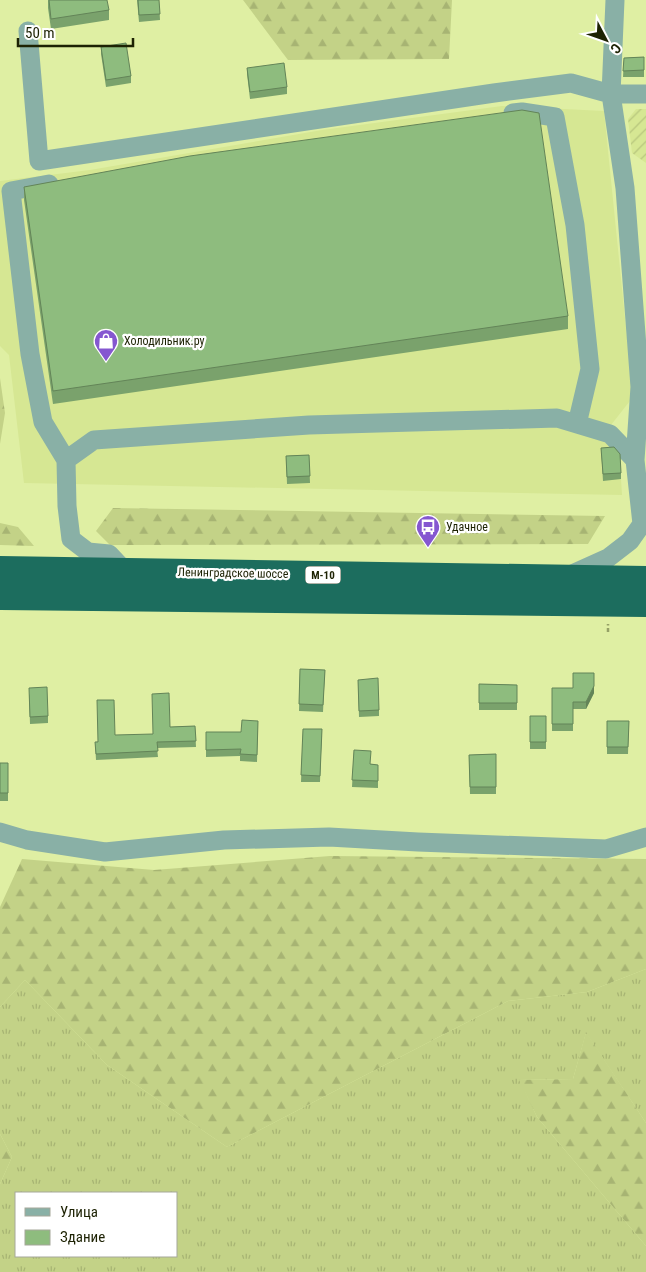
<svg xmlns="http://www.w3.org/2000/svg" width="646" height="1272" font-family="'Roboto Condensed',sans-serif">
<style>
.built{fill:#d6e793}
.industrial{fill:url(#industrial-furrows)}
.grass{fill:url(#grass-tufts);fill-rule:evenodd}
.forest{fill:url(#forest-firs)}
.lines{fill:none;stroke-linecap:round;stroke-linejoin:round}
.path{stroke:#95a166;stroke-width:2.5;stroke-dasharray:4 2.5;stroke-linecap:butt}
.minor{stroke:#89b0a6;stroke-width:19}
.highway{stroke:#1c6d5e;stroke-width:28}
.wall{fill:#7aa26c}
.shaded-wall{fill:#638458}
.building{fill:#8ebc7e;stroke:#638458}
.labels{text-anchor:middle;stroke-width:4.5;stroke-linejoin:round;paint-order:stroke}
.shield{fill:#fff;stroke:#61644f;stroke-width:1}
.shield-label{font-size:11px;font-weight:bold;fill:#1d2203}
.poi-label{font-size:12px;fill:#1d2203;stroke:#fff;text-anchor:start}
.street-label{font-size:12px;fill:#1d2203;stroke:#fff}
</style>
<defs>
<pattern id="industrial-furrows" width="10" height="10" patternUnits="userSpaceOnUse" patternTransform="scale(1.25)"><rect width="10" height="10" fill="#d6e793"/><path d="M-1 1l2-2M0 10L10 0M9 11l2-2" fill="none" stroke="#b7c67d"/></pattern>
<pattern id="grass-tufts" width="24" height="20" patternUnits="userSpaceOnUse" patternTransform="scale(1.25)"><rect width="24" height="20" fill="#c3d287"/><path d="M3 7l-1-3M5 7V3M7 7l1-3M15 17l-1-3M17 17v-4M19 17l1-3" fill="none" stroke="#a7b473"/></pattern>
<pattern id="forest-firs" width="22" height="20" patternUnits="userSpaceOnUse" patternTransform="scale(1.25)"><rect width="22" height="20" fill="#c3d287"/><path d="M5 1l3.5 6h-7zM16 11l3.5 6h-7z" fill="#a7b473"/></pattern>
</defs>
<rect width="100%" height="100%" fill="#dfefa3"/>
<path class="built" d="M 502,106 L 604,111 L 633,397 L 611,425 L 621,479 L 622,495 L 24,483 L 9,355 L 0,346 L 0,181 L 90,170 L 322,130 Z"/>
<path class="industrial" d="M 636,109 L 646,109 L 646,163 L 632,153 L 628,119 Z"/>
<path class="grass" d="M 646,969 L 646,1123 L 586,1033 L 573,1079 L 520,1080 L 537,1117 L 646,1246 L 646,1272 L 0,1272 L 0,1184 L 12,1157 L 0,1134 L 0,1007 L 25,980 L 107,1065 L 227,1147 L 508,1001 L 587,992 ZM 16,1193 L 176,1193 L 176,1256 L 16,1256 Z"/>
<path class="forest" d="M 243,0 L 452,0 L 449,59 L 288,60 Z
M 0,378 L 5,413 L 0,444 Z
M 113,508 L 605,516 L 588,544 L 110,545 L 96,531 Z
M 0,523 L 18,527 L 34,546 L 0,545 Z
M 330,856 L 646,859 L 646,969 L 587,992 L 508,1001 L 227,1147 L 107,1065 L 25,980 L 0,1007 L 0,907 L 22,859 L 154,870 Z
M 586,1032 L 646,1123 L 646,1246 L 537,1117 L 519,1080 L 573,1079 Z
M 0,1134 L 12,1157 L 0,1184 Z"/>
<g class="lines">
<path class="path" d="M 608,632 L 608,624"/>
<path class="minor" d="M 615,0 L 611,94 L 646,94
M 28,31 L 39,161 L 494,93 L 571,83 L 611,94 L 625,188 L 640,387 L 635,460 L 642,524 L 630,541 L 608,558 L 568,576
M 513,113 L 522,112 L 555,117 L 575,225 L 590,369 L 577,424
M 49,184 L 11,191 L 30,354 L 43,422 L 66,460
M 126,572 L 109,554 L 88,552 L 71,539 L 67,506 L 66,460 L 94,440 L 309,425 L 557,418 L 610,434 L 635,460
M 0,832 L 27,840 L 105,852 L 224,840 L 329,837 L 418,842 L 606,849 L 646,837"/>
<path class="highway" d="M 0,570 L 646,580
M 0,596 L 646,603"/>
</g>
<path class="wall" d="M 48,0 L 109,10 L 109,20 L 51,29 L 48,8 Z
M 137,0 L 159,0 L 160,20 L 139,22 Z
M 101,47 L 131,76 L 131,83 L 106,87 L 101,54 Z
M 644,57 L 644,77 L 623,77 L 624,58 Z
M 247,68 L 287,87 L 287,94 L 250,99 L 247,74 Z
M 24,187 L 568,316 L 568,329 L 53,404 L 24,200 Z
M 601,448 L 621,473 L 621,479 L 603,481 Z
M 309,455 L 310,483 L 287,484 L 286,456 Z
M 300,669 L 325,670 L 323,712 L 299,711 Z
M 594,673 L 594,693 L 586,709 L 573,709 L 573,731 L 552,731 L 552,688 L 573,688 Z
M 358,680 L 379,710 L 379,716 L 359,717 Z
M 479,684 L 517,685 L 517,710 L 479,710 Z
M 29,694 L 48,716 L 48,723 L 30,724 Z
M 530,716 L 546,716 L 546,749 L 530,749 Z
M 258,721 L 257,762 L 240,761 L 240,756 L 206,757 L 206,732 L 241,732 Z
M 607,721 L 629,721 L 628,754 L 607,754 Z
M 195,726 L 196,747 L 157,748 L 158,757 L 96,760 L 95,742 L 153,734 L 170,727 Z
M 303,729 L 322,729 L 320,782 L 301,782 Z
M 354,750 L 370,764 L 378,765 L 378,788 L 352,787 Z
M 496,754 L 496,794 L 470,794 L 469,755 Z
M 0,763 L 8,763 L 8,801 L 0,801 Z"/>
<path class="shaded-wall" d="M 594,686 L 594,693 L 586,709 L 586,702 Z"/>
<path class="building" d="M 49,0 L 107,0 L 109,10 L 51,19 Z
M 138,0 L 159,0 L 160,14 L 139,15 Z
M 126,43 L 131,76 L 106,80 L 101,47 Z
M 644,57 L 644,70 L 623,71 L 624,58 Z
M 284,63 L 287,87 L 250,92 L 247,68 Z
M 522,110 L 539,113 L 568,316 L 53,391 L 24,187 L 190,156 Z
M 614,447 L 620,454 L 621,473 L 603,474 L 601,448 Z
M 309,455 L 310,476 L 287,477 L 286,456 Z
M 300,669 L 325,670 L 323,705 L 299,704 Z
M 573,673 L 594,673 L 594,686 L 586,702 L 573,702 L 573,724 L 552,724 L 552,688 L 573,688 Z
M 378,678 L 379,710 L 359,711 L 358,680 Z
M 479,684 L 517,685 L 517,703 L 479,703 Z
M 47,687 L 48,716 L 30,717 L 29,688 Z
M 169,693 L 170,727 L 195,726 L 196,741 L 157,742 L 158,751 L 96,754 L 95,742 L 98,742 L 97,700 L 114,700 L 115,735 L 153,734 L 152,694 Z
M 530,716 L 546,716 L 546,742 L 530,742 Z
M 242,720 L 258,721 L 257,755 L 240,754 L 241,749 L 206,750 L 206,732 L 241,732 Z
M 607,721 L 629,721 L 628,747 L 607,747 Z
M 303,729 L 322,729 L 320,776 L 301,775 Z
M 354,750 L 371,751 L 370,764 L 378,765 L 378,781 L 352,780 Z
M 496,754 L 496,787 L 470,787 L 469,755 Z
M 0,763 L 8,763 L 8,793 L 0,793 Z"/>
<defs>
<g id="shop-pin" transform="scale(1.25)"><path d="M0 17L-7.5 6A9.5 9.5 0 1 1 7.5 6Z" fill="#8557d0" stroke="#fff"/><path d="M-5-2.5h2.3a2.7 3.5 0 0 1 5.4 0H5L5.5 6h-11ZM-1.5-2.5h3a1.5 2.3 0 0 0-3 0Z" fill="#fff"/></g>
<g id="bus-pin" transform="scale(1.25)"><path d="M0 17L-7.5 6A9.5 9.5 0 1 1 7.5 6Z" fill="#8557d0" stroke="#fff"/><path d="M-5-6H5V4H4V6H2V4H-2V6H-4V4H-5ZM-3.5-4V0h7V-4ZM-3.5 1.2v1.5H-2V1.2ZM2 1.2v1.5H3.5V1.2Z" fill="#fff"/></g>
</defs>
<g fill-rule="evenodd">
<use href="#shop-pin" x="106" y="341"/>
<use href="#bus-pin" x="428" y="527"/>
</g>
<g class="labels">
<rect class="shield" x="305.5" y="566.5" width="35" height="17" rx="4"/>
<g class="shield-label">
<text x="323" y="579">М-10</text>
</g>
<g class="poi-label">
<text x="124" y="345">Холодильник.ру</text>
<text x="446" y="531">Удачное</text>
</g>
<g class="street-label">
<text transform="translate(233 573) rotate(1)" y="4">Ленинградское шоссе</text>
</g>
</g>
<rect x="15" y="1192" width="162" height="65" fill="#ffffff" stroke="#a5a79a"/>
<rect x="25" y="1208" width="25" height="8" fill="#89b0a6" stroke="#a5a79a"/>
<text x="60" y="1217" font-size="15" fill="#1d2203">Улица</text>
<rect x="25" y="1230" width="25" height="15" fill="#8ebc7e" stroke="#a5a79a"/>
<text x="60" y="1242" font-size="15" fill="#1d2203">Здание</text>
<g transform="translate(606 40) rotate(131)" stroke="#ffffff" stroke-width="4" paint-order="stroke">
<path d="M0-4L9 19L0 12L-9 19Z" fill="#1d2203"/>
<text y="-8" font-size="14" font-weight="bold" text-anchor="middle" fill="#1d2203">С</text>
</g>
<path d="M18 38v8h115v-8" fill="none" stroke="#1d2203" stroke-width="2.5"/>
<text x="25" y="38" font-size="15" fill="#1d2203" stroke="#ffffff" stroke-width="4" paint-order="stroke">50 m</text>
</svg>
